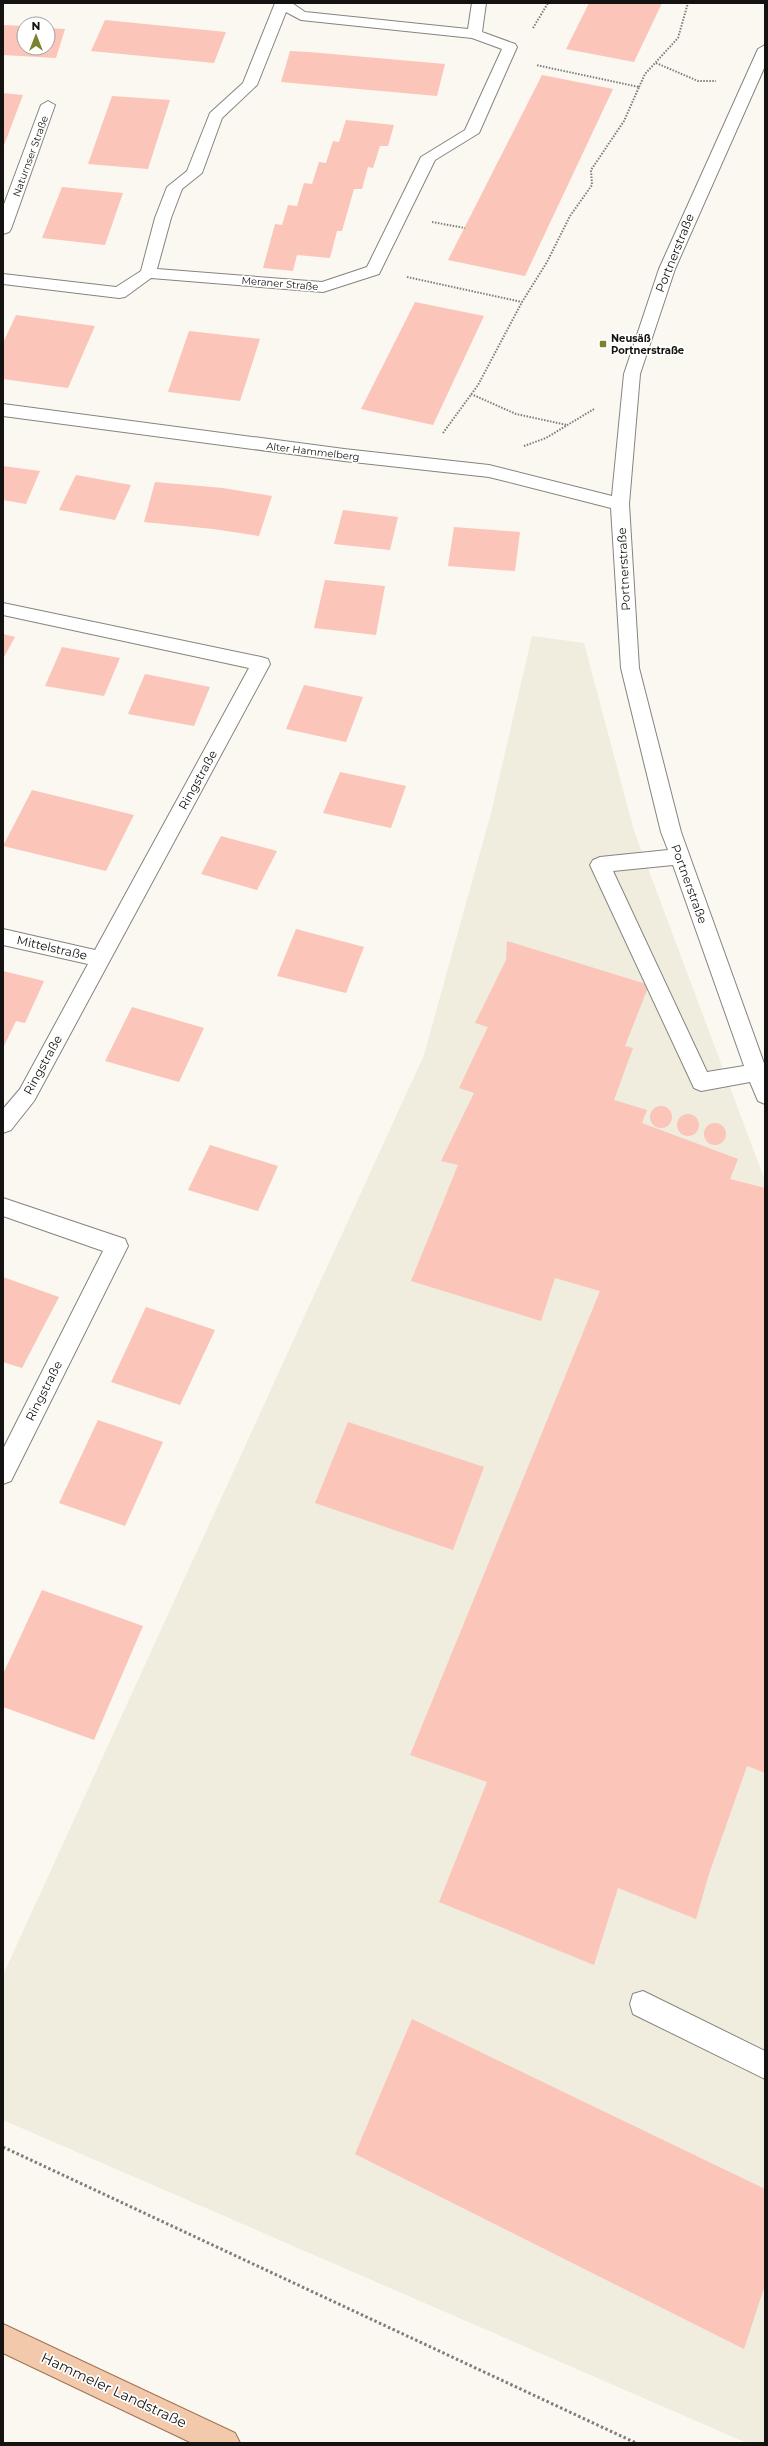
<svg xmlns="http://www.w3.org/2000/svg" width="768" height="2446" font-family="Montserrat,sans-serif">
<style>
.built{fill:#f0ecde}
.building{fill:#fbc5b9}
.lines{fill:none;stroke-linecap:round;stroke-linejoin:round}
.minor-casing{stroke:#86847e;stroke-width:2}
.major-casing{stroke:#a07252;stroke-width:2}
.path-far1{stroke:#7f7d79;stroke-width:2;stroke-dasharray:1.5 1.5;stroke-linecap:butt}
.path{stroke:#7f7d79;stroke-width:3;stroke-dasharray:2.5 2.5;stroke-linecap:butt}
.minor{fill:#fff;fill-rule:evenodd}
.major{fill:#f3c9ac;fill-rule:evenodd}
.poi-dot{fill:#7a822e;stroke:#fff;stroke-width:1.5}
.labels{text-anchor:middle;stroke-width:3.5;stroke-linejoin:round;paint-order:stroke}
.far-street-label{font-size:10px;fill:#141311;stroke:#fff}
.far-poi-label{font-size:10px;font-weight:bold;fill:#141311;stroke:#fff;text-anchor:start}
.street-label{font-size:12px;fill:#141311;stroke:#fff}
.near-street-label{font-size:14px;fill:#141311;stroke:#fff}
</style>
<rect width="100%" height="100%" fill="#faf8f1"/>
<path class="built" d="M 532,636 L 584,643 L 634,831 L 765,1181 L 765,2443 L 747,2443 L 3,2120 L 3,1975 L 424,1055 L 491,813 Z"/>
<path class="building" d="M 589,3 L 662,3 L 634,62 L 566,49 Z
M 105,20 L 125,22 L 226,32 L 214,63 L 91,51 Z
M 3,25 L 24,26 L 24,48 L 48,48 L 48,28 L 65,29 L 56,58 L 3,55 Z
M 290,51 L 309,52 L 445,64 L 437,96 L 281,82 Z
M 542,75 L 613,89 L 525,276 L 448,260 Z
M 3,93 L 23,95 L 3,148 Z
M 112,96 L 170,100 L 148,169 L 88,164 Z
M 346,120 L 394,125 L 388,146 L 380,146 L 373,168 L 368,167 L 362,189 L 354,189 L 342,231 L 337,231 L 330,258 L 297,255 L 293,271 L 263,268 L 275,224 L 282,225 L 288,205 L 297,206 L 304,183 L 312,184 L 319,162 L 326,163 L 333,141 L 339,142 Z
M 62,187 L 123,193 L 105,245 L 42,238 Z
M 415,302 L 484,316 L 433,425 L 361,409 Z
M 16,315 L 95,326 L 68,388 L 3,379 L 3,343 Z
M 189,331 L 260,339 L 240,401 L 168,392 Z
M 3,466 L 40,471 L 26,504 L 3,500 Z
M 76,475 L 131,485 L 115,520 L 59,510 Z
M 155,482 L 223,488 L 272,496 L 259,536 L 213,529 L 144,522 Z
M 343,510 L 398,517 L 390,550 L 334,544 Z
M 454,527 L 520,532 L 515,571 L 448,566 Z
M 325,580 L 385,586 L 376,635 L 314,628 Z
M 3,634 L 15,637 L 3,659 Z
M 62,647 L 120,658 L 104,696 L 45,686 Z
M 145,674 L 210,687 L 194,726 L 128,714 Z
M 304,685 L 363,697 L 346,742 L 286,729 Z
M 340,772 L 406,786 L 391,828 L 323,813 Z
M 32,790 L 134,815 L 106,871 L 3,846 Z
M 221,836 L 277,851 L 257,890 L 201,874 Z
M 296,929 L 364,947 L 346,993 L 277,976 Z
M 507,941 L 649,985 L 625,1046 L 633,1048 L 614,1100 L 647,1110 L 642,1123 L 738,1159 L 730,1179 L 765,1188 L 765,1773 L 747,1766 L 709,1874 L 696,1919 L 618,1888 L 594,1965 L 439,1902 L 487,1782 L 410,1755 L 600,1291 L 555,1278 L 541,1321 L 411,1281 L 458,1165 L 441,1161 L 474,1093 L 459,1088 L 488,1027 L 475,1023 L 506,960 Z
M 3,971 L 44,981 L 25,1023 L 16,1021 L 3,1048 Z
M 132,1007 L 204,1028 L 179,1082 L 105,1061 Z
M650 1117a11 11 0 1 1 22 0a11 11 0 1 1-22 0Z
M677 1125a11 11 0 1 1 22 0a11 11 0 1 1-22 0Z
M704 1134a11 11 0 1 1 22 0a11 11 0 1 1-22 0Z
M 210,1145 L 278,1166 L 258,1211 L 188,1190 Z
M 3,1277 L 59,1297 L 22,1368 L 3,1362 Z
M 146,1307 L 215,1330 L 180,1405 L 111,1382 Z
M 98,1420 L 163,1442 L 125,1526 L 59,1503 Z
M 348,1422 L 484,1467 L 453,1550 L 315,1503 Z
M 42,1590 L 143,1626 L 94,1740 L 3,1707 L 3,1674 Z
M 412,2019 L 765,2189 L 765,2285 L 744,2349 L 355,2154 Z"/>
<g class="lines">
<g class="minor-casing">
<path id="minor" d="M 275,3 L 292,3 L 305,12 L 468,29 L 472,3 L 486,3 L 482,32 L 515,44 L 517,47 L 479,133 L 435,160 L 379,274 L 323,292 L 151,278 L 125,297 L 119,298 L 3,284 L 3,274 L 116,287 L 141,271 L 155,218 L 167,187 L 187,171 L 210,113 L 243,83 ZM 286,12 L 301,20 L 472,38 L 502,49 L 465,130 L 421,157 L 367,267 L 322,282 L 157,269 L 171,218 L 182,189 L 202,173 L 222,118 L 257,85 Z
M 765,45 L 765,66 L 675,269 L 640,374 L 629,504 L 639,668 L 681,832 L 765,1066 L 765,1104 L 758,1101 L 750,1082 L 701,1091 L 694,1088 L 590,865 L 593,860 L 600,857 L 668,850 L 661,832 L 621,668 L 611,508 L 489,477 L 344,461 L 3,416 L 3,404 L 344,449 L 489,465 L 612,496 L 624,374 L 659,269 L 758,49 ZM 673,865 L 744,1066 L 707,1072 L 613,871 Z
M 48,101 L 55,105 L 11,229 L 9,232 L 3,234 L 3,207 L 41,105 Z
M 3,603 L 261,657 L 268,659 L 270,664 L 34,1101 L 11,1130 L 3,1133 L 3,1109 L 20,1089 L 88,964 L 3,945 L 3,929 L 95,950 L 249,668 L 3,615 Z
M 3,1198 L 125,1239 L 128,1246 L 11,1481 L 3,1484 L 3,1449 L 103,1251 L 3,1216 Z
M 643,1991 L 765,2051 L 765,2079 L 633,2014 L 630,2004 L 633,1994 Z"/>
</g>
<g class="major-casing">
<path id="major" d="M 3,2324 L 235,2433 L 240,2443 L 192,2443 L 3,2353 Z"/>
</g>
<path class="path-far1" d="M 533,28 L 548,3
M 656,63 L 698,81 L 716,81
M 639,87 L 645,74 L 678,38 L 688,3
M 432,222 L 465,228
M 407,277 L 522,302
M 471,394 L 516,414 L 567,425
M 443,433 L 478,385 L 522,302 L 547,262 L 570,216 L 592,185 L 591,170 L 624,121 L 639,87 L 536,65
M 524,446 L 546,438 L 594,409"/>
<path class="path" d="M 3,2147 L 636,2443"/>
<use href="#minor" class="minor"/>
<use href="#major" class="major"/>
</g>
<rect class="poi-dot" x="599" y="340" width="8" height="8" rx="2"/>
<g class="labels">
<g class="far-street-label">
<text transform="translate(30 156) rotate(-70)" y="4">Naturnser Straße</text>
<text transform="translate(280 283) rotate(5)" y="4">Meraner Straße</text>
<text transform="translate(313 451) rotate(7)" y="4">Alter Hammelberg</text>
</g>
<g class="far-poi-label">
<text x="611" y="342">Neusäß<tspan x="611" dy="12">Portnerstraße</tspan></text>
</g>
<g class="street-label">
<text transform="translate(675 253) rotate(-68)" y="4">Portnerstraße</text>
<text transform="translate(624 569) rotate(-93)" y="4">Portnerstraße</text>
<text transform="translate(198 780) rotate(-61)" y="4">Ringstraße</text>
<text transform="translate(689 884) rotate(70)" y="4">Portnerstraße</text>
<text transform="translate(52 948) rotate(13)" y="4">Mittelstraße</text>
<text transform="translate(43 1065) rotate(-61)" y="4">Ringstraße</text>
<text transform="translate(44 1391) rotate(-63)" y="4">Ringstraße</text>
</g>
<g class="near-street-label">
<text transform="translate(114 2390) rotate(25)" y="5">Hammeler Landstraße</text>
</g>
</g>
<rect width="768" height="2446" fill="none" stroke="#141311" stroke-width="8"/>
<g transform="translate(36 36)"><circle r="19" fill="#ffffff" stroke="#a1a1a0"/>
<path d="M0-3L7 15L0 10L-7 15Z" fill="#7a822e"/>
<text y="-6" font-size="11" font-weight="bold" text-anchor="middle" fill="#141311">N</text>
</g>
</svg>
